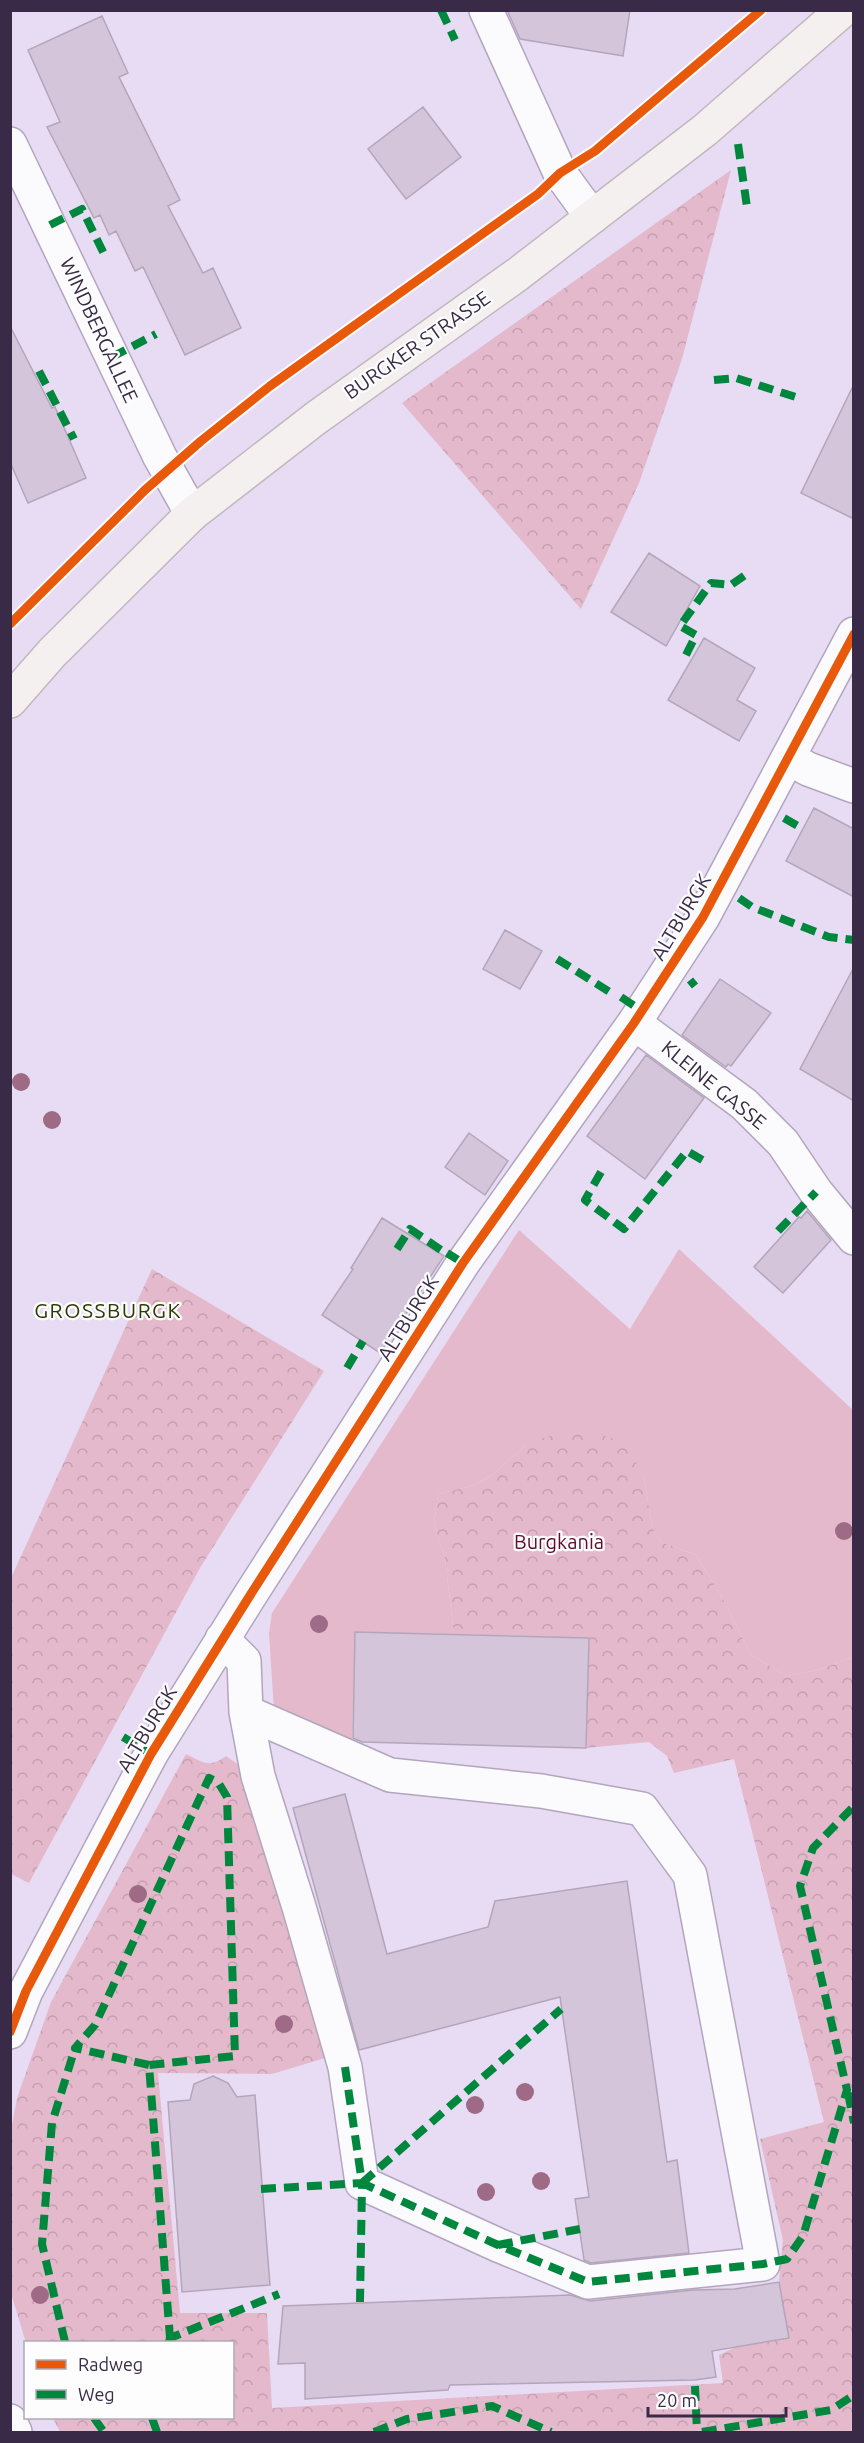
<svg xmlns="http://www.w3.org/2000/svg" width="864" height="2443" font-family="Ubuntu,sans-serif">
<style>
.green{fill:#e4b9cb}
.park{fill:url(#park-crowns)}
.building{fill:#d4c5da;stroke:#b4a5ba;stroke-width:1.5}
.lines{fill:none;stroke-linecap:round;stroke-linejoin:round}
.minor-casing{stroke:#b2a6be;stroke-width:36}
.major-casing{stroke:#c3b7be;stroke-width:36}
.minor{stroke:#fbfafd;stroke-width:33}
.major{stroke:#f5f0f0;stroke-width:33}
.quiet{stroke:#00873e;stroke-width:8;stroke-dasharray:15 8;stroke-linecap:butt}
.cycleway-casing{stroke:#fdfdfd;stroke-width:13}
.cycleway{stroke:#e8590c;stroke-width:9}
.tree{fill:#9e6a85}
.labels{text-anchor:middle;stroke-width:4.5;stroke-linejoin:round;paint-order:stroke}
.street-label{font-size:20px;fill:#392b47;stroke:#fdfdfd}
.park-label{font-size:20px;fill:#620c2b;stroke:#fdfdfd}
.neighbourhood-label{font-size:21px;letter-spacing:1.5px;fill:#2a3b03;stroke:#fdfdfd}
</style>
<defs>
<pattern id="park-crowns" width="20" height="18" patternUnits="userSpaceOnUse" patternTransform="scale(1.5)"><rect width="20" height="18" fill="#e4b9cb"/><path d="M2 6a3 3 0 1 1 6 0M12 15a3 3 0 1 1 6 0" fill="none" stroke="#c49fb0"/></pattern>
</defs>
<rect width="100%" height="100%" fill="#e7dcf4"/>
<path class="green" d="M 519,1230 L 630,1329 L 679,1249 L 853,1410 L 853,1657 L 818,1670 L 787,1676 L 751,1655 L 724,1601 L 696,1555 L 661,1542 L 652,1527 L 644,1477 L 527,1444 L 491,1476 L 471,1486 L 438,1494 L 434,1524 L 445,1558 L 454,1634 L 355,1632 L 352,1742 L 274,1710 L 269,1633 L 272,1613 Z"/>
<path class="park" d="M 731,170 L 682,359 L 639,483 L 581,609 L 402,403 Z
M 152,1269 L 324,1371 L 200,1568 L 29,1883 L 11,1874 L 11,1578 Z
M 575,1427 L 625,1442 L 644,1477 L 652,1527 L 661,1542 L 696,1555 L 724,1601 L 751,1655 L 787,1676 L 818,1670 L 853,1657 L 853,2432 L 60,2432 L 53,2418 L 232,2418 L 232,2342 L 26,2343 L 10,2290 L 10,2136 L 17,2098 L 51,2002 L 186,1754 C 203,1762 209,1769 226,1756 L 242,1767 L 325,2058 L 272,2074 L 158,2073 L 180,2313 L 267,2313 L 272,2408 L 723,2383 L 719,2355 L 736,2347 L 789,2337 L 779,2282 L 783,2240 L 760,2139 L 824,2122 L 734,1759 L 674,1773 L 667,1756 L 649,1742 L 586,1748 L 588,1638 L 454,1634 L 445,1558 L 434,1524 L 438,1494 L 471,1486 L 491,1476 L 527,1444 Z"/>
<path class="building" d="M 507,10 L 630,10 L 623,56 L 520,39 Z
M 102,16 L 128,73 L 119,77 L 180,200 L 168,206 L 203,273 L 213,268 L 241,328 L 185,355 L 143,267 L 135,271 L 116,231 L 109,235 L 100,215 L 94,218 L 47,127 L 60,122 L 28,50 Z
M 423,107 L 461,157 L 406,199 L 368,149 Z
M 10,326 L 52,408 L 55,407 L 86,478 L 28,503 L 10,462 Z
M 854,384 L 854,519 L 801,493 Z
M 649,553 L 700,586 L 666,646 L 611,612 Z
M 704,638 L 755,668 L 737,700 L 756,711 L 739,741 L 668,700 Z
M 814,808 L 854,829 L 854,897 L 786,861 Z
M 505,930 L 542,951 L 520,989 L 483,969 Z
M 854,967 L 854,1101 L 800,1069 Z
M 720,979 L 771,1013 L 731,1066 L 728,1064 L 726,1067 L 682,1035 Z
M 646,1055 L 704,1098 L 645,1179 L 587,1136 Z
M 469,1133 L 508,1161 L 485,1195 L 445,1167 Z
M 807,1211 L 831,1240 L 783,1293 L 754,1267 L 799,1217 L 801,1218 Z
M 382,1218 L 444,1256 L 380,1353 L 322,1315 L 353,1269 L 351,1268 Z
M 355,1632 L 589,1638 L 586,1748 L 362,1742 L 353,1738 Z
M 345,1794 L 387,1954 L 488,1927 L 495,1901 L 627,1881 L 667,2162 L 677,2160 L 689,2253 L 591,2263 L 584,2260 L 575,2199 L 589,2197 L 560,1997 L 359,2050 L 293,1808 Z
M 213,2076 L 228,2083 L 237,2097 L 255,2095 L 270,2285 L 182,2292 L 168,2102 L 190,2100 L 194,2084 Z
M 779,2282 L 789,2338 L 712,2351 L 716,2377 L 695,2380 L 450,2385 L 448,2390 L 305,2399 L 305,2363 L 278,2364 L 283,2306 L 570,2295 L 590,2301 L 693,2290 L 735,2289 Z"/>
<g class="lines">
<g class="minor-casing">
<path id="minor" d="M 486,10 L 560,173 L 592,217
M 10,144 L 160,457 L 192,514
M 788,758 L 808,769 L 854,786
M 634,1023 L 744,1104 L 783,1143 L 816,1192 L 854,1238
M 222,1639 L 244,1661 L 246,1712 L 258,1776 L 299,1907 L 345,2067 L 362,2183 L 498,2245 L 588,2282 L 763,2264 L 690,1875 L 642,1809 L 541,1791 L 390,1775 L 246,1712
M 10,2032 L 26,1991 L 151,1754 L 249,1597 L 463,1263 L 634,1023 L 703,917 L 854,634
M 10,2421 L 15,2432"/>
</g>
<g class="major-casing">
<path id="major" d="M 10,701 L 52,653 L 192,514 L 316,418 L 518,274 L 705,130 L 843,10"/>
</g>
<use href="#minor" class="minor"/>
<use href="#major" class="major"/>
<path class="quiet" d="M 441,10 L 455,40
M 738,144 L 747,207
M 50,225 L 82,209 L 106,258
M 112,357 L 156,334
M 39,371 L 74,439
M 714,380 L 736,378 L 802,399
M 686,655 L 696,635 L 680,626 L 711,583 L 731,585 L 748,573
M 784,818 L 798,826
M 739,898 L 752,907 L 829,937 L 854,940
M 557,959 L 613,994
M 690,980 L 695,986
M 621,997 L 642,1011
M 601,1172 L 585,1200 L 624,1229 L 687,1151 L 704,1161
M 778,1231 L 816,1192
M 397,1249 L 410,1229 L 441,1250
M 447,1253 L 463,1263
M 347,1368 L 363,1341
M 123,1737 L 151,1754
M 149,2065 L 75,2048 L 95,2025 L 209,1778 L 218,1782 L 227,1797 L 235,2056 L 149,2065 L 170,2338
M 345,2067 L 362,2183 L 498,2245 L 588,2282 L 763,2264 L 787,2259 L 803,2236 L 847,2090 L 800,1886 L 813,1848 L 854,1806
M 848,2093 L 854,2123
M 362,2183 L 561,2009
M 261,2189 L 362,2183 L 360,2302
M 498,2245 L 580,2229
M 65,2342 L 42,2244 L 52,2123 L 75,2048
M 169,2342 L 170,2338 L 279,2294
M 695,2386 L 697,2432
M 94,2418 L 104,2432
M 152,2418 L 157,2432
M 374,2432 L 407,2419 L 492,2406 L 551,2432
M 702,2432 L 831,2410 L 854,2395"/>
<g class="cycleway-casing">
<path id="cycleway" d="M 10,624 L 145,490 L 201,441 L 270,386 L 538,194 L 560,173 L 595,151 L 761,10
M 10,2032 L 26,1991 L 151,1754 L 249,1597 L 463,1263 L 634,1023 L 703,917 L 854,634"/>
</g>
<use href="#cycleway" class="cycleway"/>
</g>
<g class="tree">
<circle cx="21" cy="1082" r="9"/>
<circle cx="52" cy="1120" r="9"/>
<circle cx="844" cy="1531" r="9"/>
<circle cx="319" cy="1624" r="9"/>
<circle cx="138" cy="1894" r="9"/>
<circle cx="284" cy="2024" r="9"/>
<circle cx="525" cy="2092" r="9"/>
<circle cx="475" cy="2105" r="9"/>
<circle cx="541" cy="2181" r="9"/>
<circle cx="486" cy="2192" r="9"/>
<circle cx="40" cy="2295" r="9"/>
</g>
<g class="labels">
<g class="street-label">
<text transform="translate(99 330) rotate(65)" y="7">WINDBERGALLEE</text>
<text transform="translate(417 345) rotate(-35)" y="7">BURGKER STRASSE</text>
<text transform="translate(681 917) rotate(-59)" y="7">ALTBURGK</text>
<text transform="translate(714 1085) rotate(39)" y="7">KLEINE GASSE</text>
<text transform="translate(408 1318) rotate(-58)" y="7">ALTBURGK</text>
<text transform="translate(147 1729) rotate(-59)" y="7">ALTBURGK</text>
</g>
<g class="park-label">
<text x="559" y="1549">Burgkania</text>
</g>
<g class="neighbourhood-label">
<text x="108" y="1318">GROSSBURGK</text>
</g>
</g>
<rect width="864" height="2443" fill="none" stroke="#392b47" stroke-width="24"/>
<rect x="24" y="2341" width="210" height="78" fill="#fdfdfd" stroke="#afa9b4" stroke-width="1.5"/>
<rect x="36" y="2360" width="30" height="9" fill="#e8590c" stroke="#afa9b4" stroke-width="1.5"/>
<text x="78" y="2371" font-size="18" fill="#392b47">Radweg</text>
<rect x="36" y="2390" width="30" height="9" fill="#00873e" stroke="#afa9b4" stroke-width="1.5"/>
<text x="78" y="2401" font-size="18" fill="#392b47">Weg</text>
<path d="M648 2407v9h138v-9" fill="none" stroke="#392b47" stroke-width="3"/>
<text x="657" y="2407" font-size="18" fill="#392b47" stroke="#fdfdfd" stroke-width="4.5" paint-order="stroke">20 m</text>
</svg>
